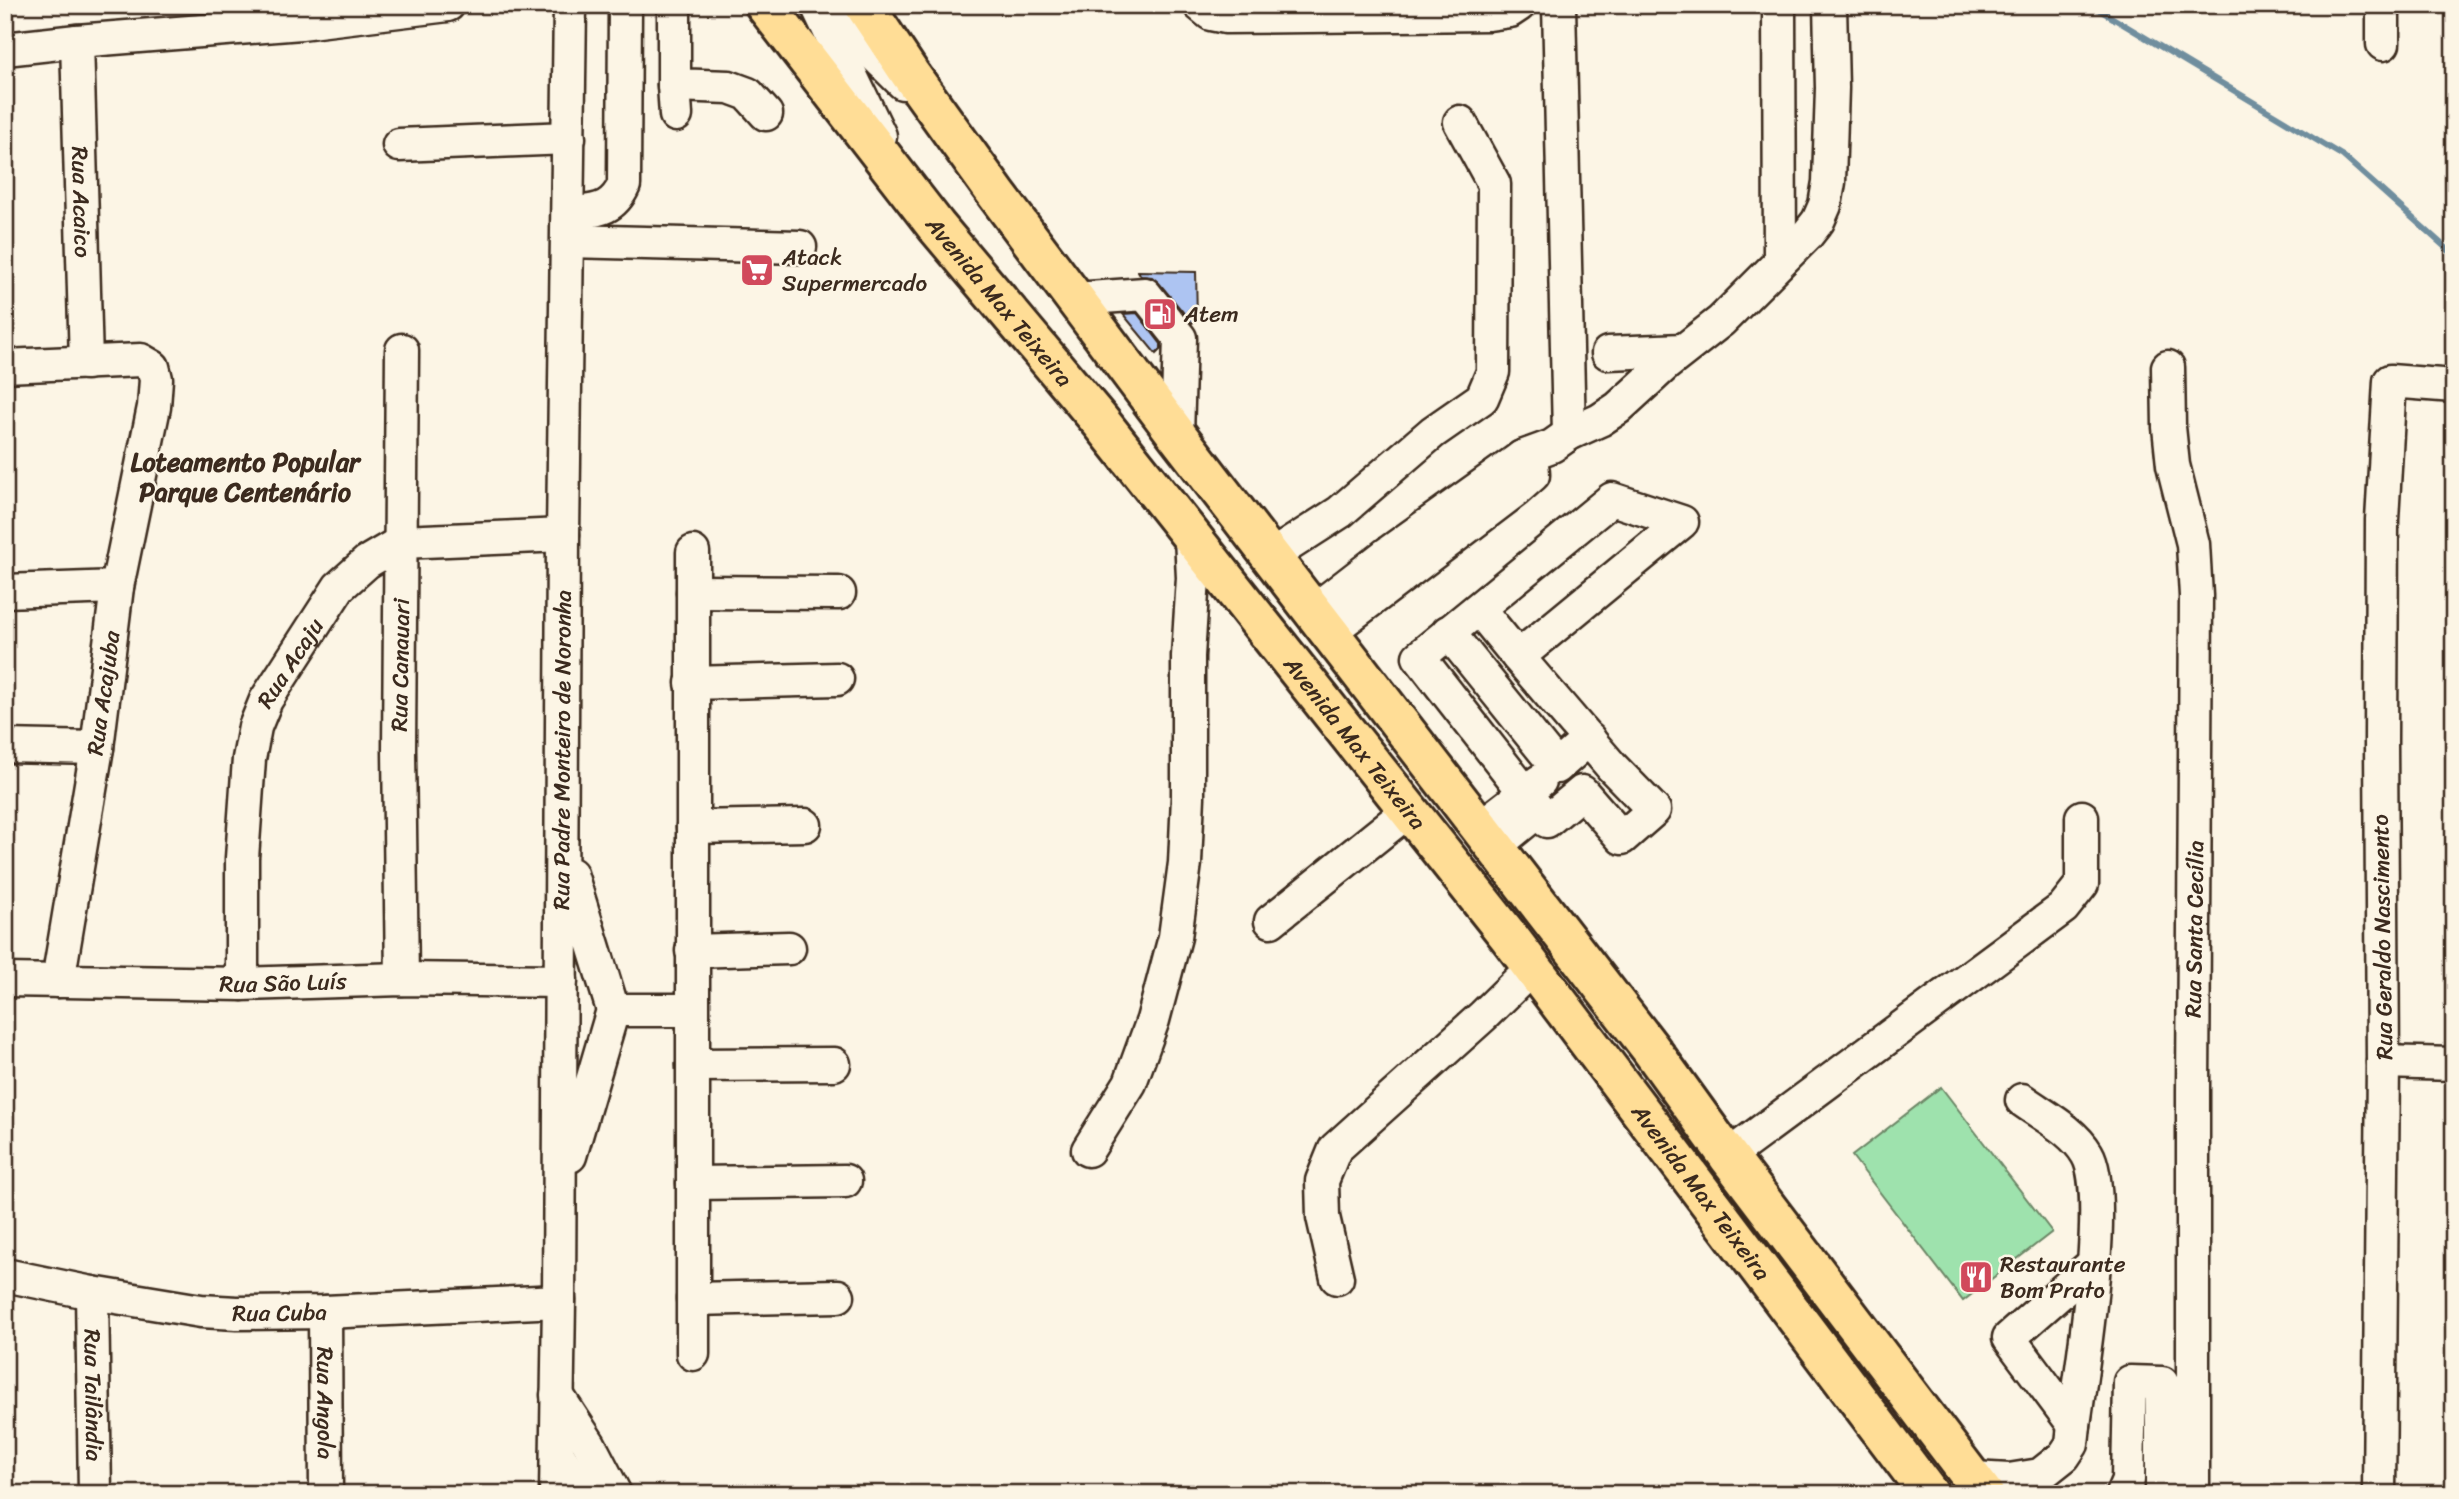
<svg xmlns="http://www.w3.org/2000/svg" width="2459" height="1499" font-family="Sriracha,sans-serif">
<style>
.green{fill:#9ee2ad;stroke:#6c8666;stroke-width:2}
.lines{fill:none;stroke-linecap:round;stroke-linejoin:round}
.stream{stroke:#708e9e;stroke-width:6}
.building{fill:#adc4f2;stroke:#3b2a1e;stroke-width:2}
.minor-casing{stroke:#3b2a1e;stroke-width:37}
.major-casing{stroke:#3b2a1e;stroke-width:44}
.minor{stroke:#fcf5e5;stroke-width:32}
.major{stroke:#ffdd96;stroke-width:38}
.labels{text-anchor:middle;stroke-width:5;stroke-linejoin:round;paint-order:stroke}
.street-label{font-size:23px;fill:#3b2a1e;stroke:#fcf5e5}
.poi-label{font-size:23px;fill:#3b2a1e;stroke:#fcf5e5;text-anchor:start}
.quarter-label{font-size:26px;font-weight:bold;fill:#3b2a1e;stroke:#fcf5e5}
</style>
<rect width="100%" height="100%" fill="#fcf5e5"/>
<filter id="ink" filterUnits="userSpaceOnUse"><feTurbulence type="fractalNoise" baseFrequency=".0143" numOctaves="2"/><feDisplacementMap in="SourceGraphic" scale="14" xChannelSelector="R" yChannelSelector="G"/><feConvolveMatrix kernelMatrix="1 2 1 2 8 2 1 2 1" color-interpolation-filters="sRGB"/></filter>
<g filter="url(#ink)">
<path class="green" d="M 1941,1087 L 2052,1232 L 1963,1301 L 1852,1156 Z"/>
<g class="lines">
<path class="stream" d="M 2091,5 L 2343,156 L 2454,255"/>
</g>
<path class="building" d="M 1138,271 L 1196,272 L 1197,319 L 1192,323 L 1159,283 L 1152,277 L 1141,276 Z
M 1137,313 L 1161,344 L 1161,349 L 1156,354 L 1123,314 Z"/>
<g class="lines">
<g class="minor-casing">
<g id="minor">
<path d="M 674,5 L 674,85 L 729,87 L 748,94 L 766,114"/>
<path d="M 817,5 L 880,136"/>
<path d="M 1200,5 L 1211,14 L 1226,17 L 1489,14 L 1510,11 L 1519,5"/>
<path d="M 1559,5 L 1569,434"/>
<path d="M 1779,5 L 1780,261"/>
<path d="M 2383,5 L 2383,44"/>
<path d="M 825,6 L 903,83"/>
<path id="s1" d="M 77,41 L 86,363"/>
<path d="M 5,49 L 77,41 L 301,23 L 448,5"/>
<path d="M 674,85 L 676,115"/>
<path d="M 399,145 L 569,138"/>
<path d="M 569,214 C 594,210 612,212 624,185 L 625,5"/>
<path d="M 568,241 L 800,247"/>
<path d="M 1075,299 L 1145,294 L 1180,338 L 1177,435"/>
<path d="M 402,350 L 399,750 L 402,979"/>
<path d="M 1608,353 L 1683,350"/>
<path d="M 5,366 L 141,360 L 153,367 L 156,379 L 154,407 L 117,587 L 97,748 L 58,981"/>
<path d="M 2168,367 L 2169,427 L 2173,465 L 2193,544 L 2196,596 L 2193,1091 L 2193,1494"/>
<path d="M 1612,499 L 1682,522 L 1518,657 L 1612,767 L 1654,810 L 1622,838 L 1582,792 L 1547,821 L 1419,657 Z"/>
<path d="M 693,552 L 693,1354"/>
<path d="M 1270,557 L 1340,512 L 1433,432 L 1482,398 L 1493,372 L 1494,184 L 1460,122"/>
<path d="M 5,591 L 117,587"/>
<path d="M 693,592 L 839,593"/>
<path d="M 1479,609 L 1518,657"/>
<path d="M 1312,612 L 1388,553 L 1522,457 L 1552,446 L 1569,434 L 1600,420 L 1618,408 L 1665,365 L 1721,321 L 1807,235 L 1818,221 L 1825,205 L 1829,182 L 1832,88 L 1830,5"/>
<path d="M 1448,632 L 1557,767 L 1589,739"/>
<path d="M 1328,633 L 1516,490 L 1533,475 C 1533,465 1531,461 1522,457"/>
<path d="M 692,683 L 837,679"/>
<path d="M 5,746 L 97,748"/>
<path d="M 693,827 L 805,825"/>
<path d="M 1479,828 L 1540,781"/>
<path d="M 1494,847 L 1538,811"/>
<path d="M 1271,921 L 1408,811"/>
<path d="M 692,951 L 789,948"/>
<path id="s2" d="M 5,980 L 242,984 L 402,979 L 561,981"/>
<path id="s3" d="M 242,984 L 242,858 L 249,759 L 255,727 L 266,700 L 339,587 L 367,562 L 401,542 L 563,535"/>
<path d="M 613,1010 L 692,1010"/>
<path d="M 2383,1062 L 2454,1064"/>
<path d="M 693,1065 L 834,1064"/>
<path d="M 1088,1150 L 1130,1083 L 1153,1020 L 1175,937 L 1185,863 L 1188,797 L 1188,656 L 1193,578 L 1191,537"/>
<path d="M 570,1156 L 613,1010 L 571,874"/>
<path d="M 1728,1156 L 2063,908 L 2082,884 L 2082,817"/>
<path d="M 693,1183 L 845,1181"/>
<path id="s4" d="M 5,1275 L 92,1293 L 201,1311 L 237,1313 L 325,1312 L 559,1301"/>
<path d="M 1337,1278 L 1323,1217 L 1322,1181 L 1335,1149 L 1483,1016 L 1532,968"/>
<path id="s5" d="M 92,1293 L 95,1494"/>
<path d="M 693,1299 L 838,1296"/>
<path id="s6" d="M 325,1312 L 326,1494"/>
<path d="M 557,1395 L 589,1444 L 615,1494"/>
<path d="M 2074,1425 L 2009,1338 L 2093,1264"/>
<path d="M 557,1453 L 583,1494"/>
<path d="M 1973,1478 L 2009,1480 L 2040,1475 L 2064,1456 L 2072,1444 L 2074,1425 C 2081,1373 2111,1194 2087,1154 C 2073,1130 2044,1116 2022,1100"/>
<path id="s7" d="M 556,1494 L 559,1301 L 563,535 L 570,5"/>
<path d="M 2122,1494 L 2128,1480 L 2130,1382 L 2162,1383 L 2162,1494"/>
<path d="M 2379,1494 L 2383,1062 L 2381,741 L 2382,520 L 2390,381 L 2454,386"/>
</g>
</g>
<g class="major-casing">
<g id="major">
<path id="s8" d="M 765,5 L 936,226 L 1100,421 L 1510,938 L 1929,1494"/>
<path d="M 864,5 L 910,74 L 997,195 L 1177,435 L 1650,1048 L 1728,1156 L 1984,1494"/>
</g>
</g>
<use href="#minor" class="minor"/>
<use href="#major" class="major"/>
</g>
</g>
<defs>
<g id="supermarket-square" transform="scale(1.75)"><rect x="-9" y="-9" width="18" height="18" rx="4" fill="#d1495b" stroke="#fcf5e5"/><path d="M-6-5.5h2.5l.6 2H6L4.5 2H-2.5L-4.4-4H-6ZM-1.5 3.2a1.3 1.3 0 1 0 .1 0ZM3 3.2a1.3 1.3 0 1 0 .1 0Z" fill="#fff"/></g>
<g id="fuel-square" transform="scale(1.75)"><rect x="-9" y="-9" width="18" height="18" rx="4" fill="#d1495b" stroke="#fcf5e5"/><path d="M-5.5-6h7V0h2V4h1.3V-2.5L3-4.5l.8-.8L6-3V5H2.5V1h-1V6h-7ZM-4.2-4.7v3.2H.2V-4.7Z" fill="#fff"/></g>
<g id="restaurant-square" transform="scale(1.75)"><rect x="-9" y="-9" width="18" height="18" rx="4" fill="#d1495b" stroke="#fcf5e5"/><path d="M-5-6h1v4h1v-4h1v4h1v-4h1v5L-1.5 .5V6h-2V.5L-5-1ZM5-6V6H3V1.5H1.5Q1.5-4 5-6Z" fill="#fff"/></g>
</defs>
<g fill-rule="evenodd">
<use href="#supermarket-square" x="757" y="270"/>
<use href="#fuel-square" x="1160" y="314"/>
<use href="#restaurant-square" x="1976" y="1277"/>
</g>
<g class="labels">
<g class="street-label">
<text dy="8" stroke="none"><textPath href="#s1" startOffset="161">Rua Acaico</textPath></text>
<text dy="8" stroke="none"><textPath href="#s8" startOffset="378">Avenida Max Teixeira</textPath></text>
<text dy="8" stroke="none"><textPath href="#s3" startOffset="331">Rua Acaju</textPath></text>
<text transform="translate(400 665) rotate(-89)" y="8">Rua Canauari</text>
<text transform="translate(103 693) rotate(-82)" y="8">Rua Acajuba</text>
<text dy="8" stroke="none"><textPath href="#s8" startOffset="945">Avenida Max Teixeira</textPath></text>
<text dy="8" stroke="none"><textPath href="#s7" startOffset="744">Rua Padre Monteiro de Noronha</textPath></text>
<text transform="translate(2194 929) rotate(-89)" y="8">Rua Santa Cecília</text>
<text transform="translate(2382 937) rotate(-91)" y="8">Rua Geraldo Nascimento</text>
<text dy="8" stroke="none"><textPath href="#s2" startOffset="278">Rua São Luís</textPath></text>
<text dy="8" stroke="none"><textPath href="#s8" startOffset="1512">Avenida Max Teixeira</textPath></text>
<text dy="8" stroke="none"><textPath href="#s4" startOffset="278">Rua Cuba</textPath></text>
<text dy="8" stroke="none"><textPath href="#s5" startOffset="102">Rua Tailândia</textPath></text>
<text dy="8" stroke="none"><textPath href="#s6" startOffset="91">Rua Angola</textPath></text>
</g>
<g class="poi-label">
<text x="782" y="265">Atack<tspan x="782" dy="26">Supermercado</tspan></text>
<text x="1184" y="322">Atem</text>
<text x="2000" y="1272">Restaurante<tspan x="2000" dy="26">Bom Prato</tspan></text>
</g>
<g class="quarter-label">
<text x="245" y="471">Loteamento Popular<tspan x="245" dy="30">Parque Centenário</tspan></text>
</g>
</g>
<rect width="2459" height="1499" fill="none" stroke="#fcf5e5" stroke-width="28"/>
<rect x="14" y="14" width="2431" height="1471" fill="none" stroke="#3b2a1e" stroke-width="2.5" filter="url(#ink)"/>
</svg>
